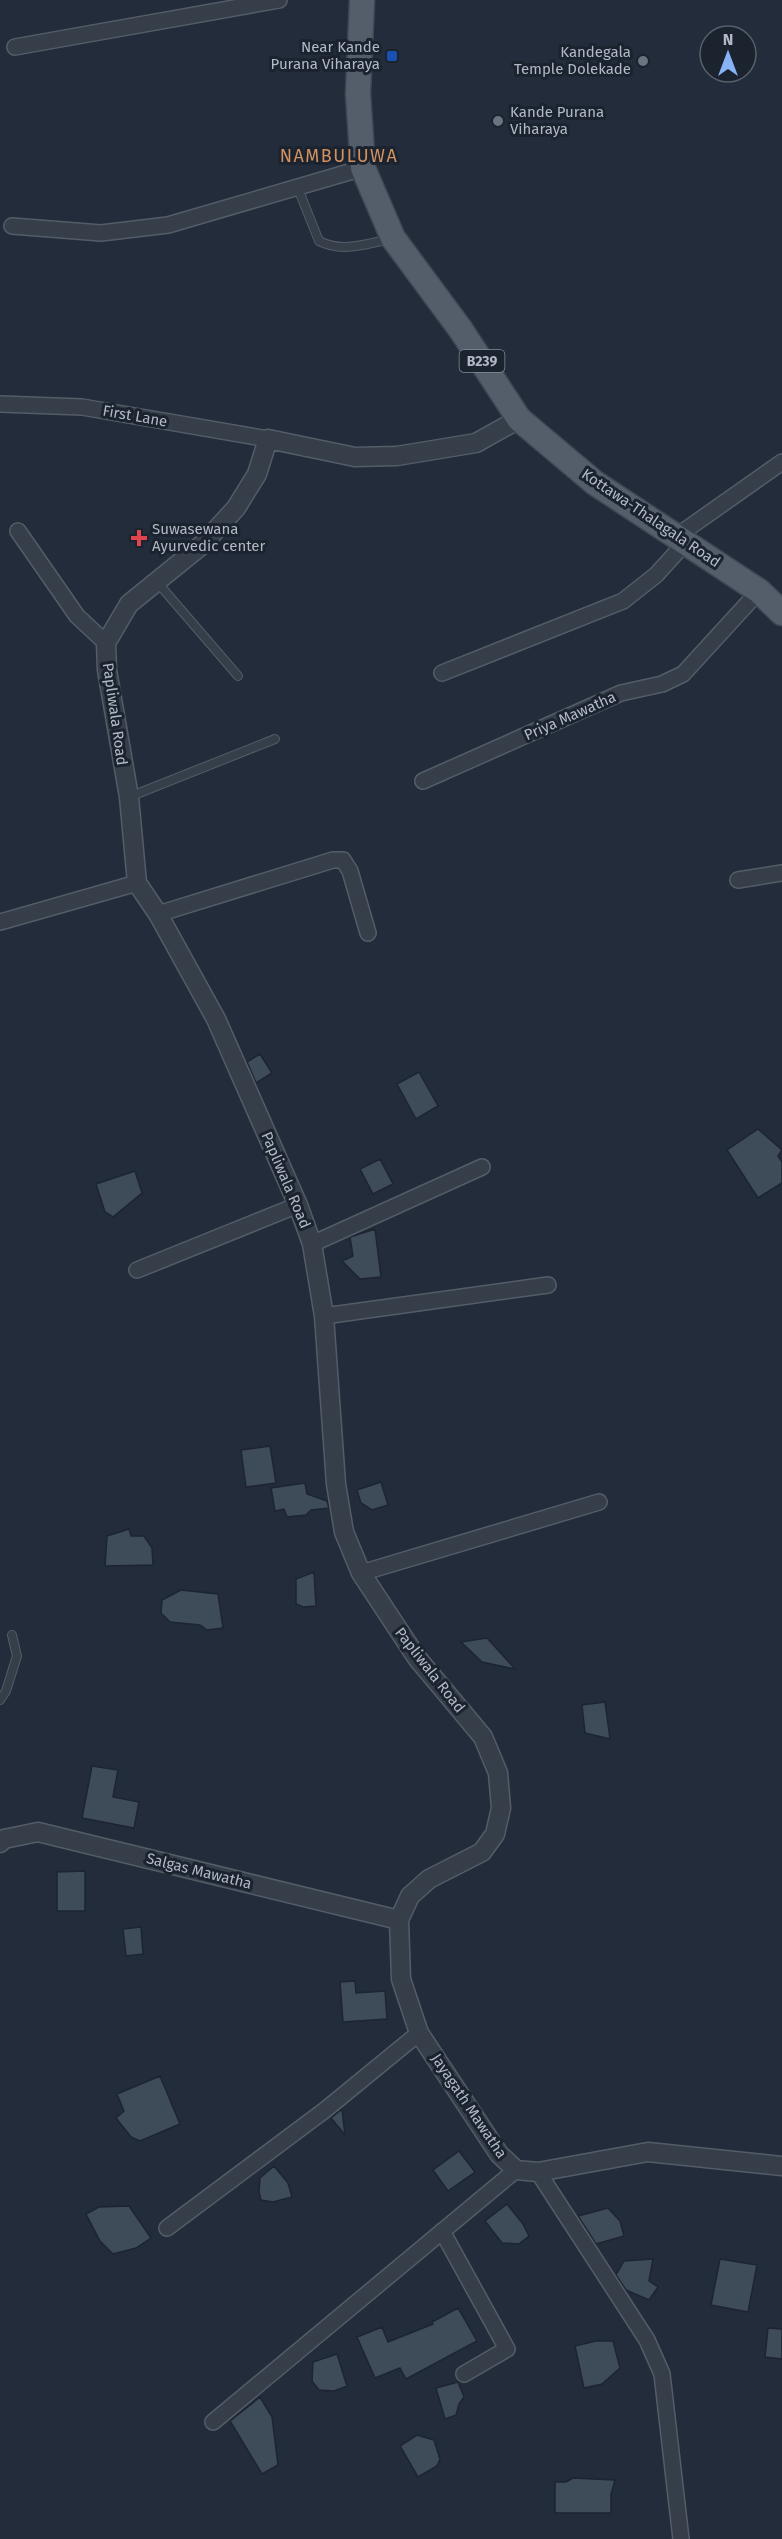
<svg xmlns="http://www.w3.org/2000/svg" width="782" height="2539" font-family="'Fira Sans',sans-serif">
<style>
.building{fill:#3e4b59;stroke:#1d2531;stroke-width:1.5}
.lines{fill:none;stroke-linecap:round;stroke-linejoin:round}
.service-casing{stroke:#545c68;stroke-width:10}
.minor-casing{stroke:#545c68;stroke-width:18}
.tertiary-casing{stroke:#545c68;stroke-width:21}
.primary-casing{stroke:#3f4753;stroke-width:27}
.service{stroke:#363e4a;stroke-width:8}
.minor{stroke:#363e4a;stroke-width:15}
.tertiary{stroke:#363e4a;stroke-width:18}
.primary{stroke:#545d6a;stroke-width:24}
.transit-dot{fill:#1a4fb4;stroke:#1b232f;stroke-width:2}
.worship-dot{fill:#6b7280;stroke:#1b232f;stroke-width:2}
.health-dot{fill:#e0444e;stroke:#1b232f;stroke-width:2}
.labels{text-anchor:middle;stroke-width:6;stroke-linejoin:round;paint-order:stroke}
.shield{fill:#1b232f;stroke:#848c99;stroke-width:1.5}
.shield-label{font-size:14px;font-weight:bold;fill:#b1b9c6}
.poi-label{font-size:15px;fill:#b1b9c6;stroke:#1b232f;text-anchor:end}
.street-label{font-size:15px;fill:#b1b9c6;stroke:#1b232f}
.quarter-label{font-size:18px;letter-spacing:1.5px;fill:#d19161;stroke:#1b232f}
</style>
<rect width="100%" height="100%" fill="#222c3a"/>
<path class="building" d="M 260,1054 L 272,1073 L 256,1083 L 247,1062 Z
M 419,1072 L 438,1106 L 416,1119 L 397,1084 Z
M 758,1129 L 782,1150 L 778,1156 L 782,1162 L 782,1183 L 758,1198 L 727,1150 Z
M 380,1159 L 393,1184 L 373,1194 L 360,1169 Z
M 135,1171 L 142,1193 L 113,1217 L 105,1212 L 96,1184 Z
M 375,1229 L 381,1277 L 360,1279 L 342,1261 L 353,1256 L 350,1237 Z
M 270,1446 L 276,1483 L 246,1487 L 241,1450 Z
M 381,1482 L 388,1505 L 372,1510 L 361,1503 L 357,1490 Z
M 305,1483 L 307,1494 L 327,1501 L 329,1508 L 311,1510 L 306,1515 L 287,1517 L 284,1509 L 275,1511 L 271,1488 Z
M 129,1529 L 131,1536 L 144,1536 L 152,1548 L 153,1565 L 105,1566 L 107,1536 Z
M 314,1572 L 316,1606 L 303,1607 L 296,1604 L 296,1579 Z
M 181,1590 L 218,1594 L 223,1628 L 207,1630 L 200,1625 L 170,1622 L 161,1613 L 162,1600 Z
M 487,1638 L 515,1669 L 482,1662 L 461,1642 Z
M 605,1702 L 610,1739 L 585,1733 L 582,1705 Z
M 92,1766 L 118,1770 L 113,1797 L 139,1802 L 134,1828 L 82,1818 Z
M 85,1871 L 85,1911 L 57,1911 L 57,1872 Z
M 141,1927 L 143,1954 L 126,1956 L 123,1929 Z
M 355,1981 L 356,1993 L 385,1991 L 387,2019 L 343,2022 L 340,1982 Z
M 160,2076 L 180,2124 L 140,2141 L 131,2137 L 116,2118 L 124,2111 L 117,2094 Z
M 342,2109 L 345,2135 L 331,2118 Z
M 459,2151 L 475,2172 L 448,2191 L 433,2170 Z
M 274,2166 L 288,2183 L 292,2197 L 273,2202 L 261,2200 L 259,2192 L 260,2178 Z
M 507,2204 L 523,2224 L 529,2236 L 519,2244 L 502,2243 L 485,2221 Z
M 129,2206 L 151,2238 L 136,2248 L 113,2254 L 100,2241 L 86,2214 L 99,2207 Z
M 608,2208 L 620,2221 L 624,2236 L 596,2244 L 578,2216 Z
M 653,2259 L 649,2281 L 658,2287 L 649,2300 L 626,2290 L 616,2275 L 624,2261 Z
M 720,2259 L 757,2265 L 748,2312 L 711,2305 Z
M 458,2308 L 477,2341 L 406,2379 L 400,2368 L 375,2378 L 357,2337 L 382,2327 L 388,2342 L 433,2324 L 432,2322 Z
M 768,2328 L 782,2329 L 782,2359 L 765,2357 Z
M 596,2341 L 613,2341 L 620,2368 L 602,2384 L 584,2388 L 575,2346 Z
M 337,2354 L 347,2386 L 334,2391 L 319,2390 L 312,2381 L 313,2362 Z
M 458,2382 L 464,2397 L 459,2404 L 456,2415 L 445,2419 L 436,2388 Z
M 260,2397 L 272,2417 L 278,2465 L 262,2474 L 230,2421 Z
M 417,2435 L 434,2440 L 440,2459 L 437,2466 L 418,2477 L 400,2446 Z
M 573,2478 L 615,2480 L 611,2494 L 611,2513 L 555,2513 L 555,2482 L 566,2482 Z"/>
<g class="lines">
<g class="service-casing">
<path id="service" d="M 297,186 L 319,241 C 342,253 366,244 390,239
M 157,582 L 238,676
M 129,797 L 275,739
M 0,1700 L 6,1691 L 17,1656 L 12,1635"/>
</g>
<g class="minor-casing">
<path id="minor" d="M 15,47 L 279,0
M 12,226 L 101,233 L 168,225 L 363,168
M 0,404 L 82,407 L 268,439
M 18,531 L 77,616 L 106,643
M 677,536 L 782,462
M 442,673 L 623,601 L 656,575 L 686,542
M 423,781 L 621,693 L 662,684 L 683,674 L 759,591
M 738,880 L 782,873
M 158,914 L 333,860 L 343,860 L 350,871 L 368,933
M 0,922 L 137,883
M 312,1244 L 482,1167
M 137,1270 L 298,1205
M 324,1316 L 548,1285
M 361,1573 L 599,1502
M 538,2172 L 647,2340 L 662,2374 L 681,2539
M 167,2228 L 325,2110 L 419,2033
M 442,2231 L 507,2349 L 464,2374
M 213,2422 L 516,2170"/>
</g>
<g class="tertiary-casing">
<path id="tertiary" d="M 519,419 L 476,443 L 397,456 L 355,457 L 268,439 L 257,474 L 236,508 L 203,544 L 129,604 L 106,643 L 107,670 L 129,797 L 137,883 L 158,914 L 216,1019 L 298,1205 L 312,1244 L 324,1316 L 336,1484 L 344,1532 L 361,1573 L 417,1658 L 483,1737 L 498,1773 L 501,1808 L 495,1834 L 482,1852 L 429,1879 L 410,1896 L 399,1920 L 401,1979 L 419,2033 L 499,2154 L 516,2170 L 538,2172 L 648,2152 L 782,2166
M 0,1843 L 4,1839 L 38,1832 L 399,1920"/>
</g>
<g class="primary-casing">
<path id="primary" d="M 362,0 L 358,94 L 363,168 L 393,238 L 461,330 L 519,419 L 595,483 L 759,591 L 782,613"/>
</g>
<use href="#service" class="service"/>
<use href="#minor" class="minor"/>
<use href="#tertiary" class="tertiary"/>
<use href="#primary" class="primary"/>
</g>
<rect class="transit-dot" x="386" y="50" width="12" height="12" rx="3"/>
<g class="worship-dot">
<circle cx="643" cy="61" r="6"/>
<circle cx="498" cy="121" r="6"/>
</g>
<path class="health-dot" d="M136 529h6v6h6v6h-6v6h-6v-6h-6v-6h6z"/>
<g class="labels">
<rect class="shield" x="459.5" y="350" width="45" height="22" rx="4.5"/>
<g class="shield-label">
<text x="482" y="366">B239</text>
</g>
<g class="poi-label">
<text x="380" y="52">Near Kande<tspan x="380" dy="17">Purana Viharaya</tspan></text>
<text x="631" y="57">Kandegala<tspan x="631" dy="17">Temple Dolekade</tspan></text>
<text x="510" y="117" text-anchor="start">Kande Purana<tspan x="510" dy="17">Viharaya</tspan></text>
<text x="152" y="534" text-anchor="start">Suwasewana<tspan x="152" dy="17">Ayurvedic center</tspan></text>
</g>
<g class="street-label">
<text transform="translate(135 416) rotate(10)" y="5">First Lane</text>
<text transform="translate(651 518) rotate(34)" y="5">Kottawa-Thalagala Road</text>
<text transform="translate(115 714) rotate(82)" y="5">Papliwala Road</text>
<text transform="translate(570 716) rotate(-24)" y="5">Priya Mawatha</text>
<text transform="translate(286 1180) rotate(67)" y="5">Papliwala Road</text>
<text transform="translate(430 1670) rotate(52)" y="5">Papliwala Road</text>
<text transform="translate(199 1871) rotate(14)" y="5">Salgas Mawatha</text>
<text transform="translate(469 2106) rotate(56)" y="5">Jayagath Mawatha</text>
</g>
<g class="quarter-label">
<text x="339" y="162">NAMBULUWA</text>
</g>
</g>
<g transform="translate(728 54)"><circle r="28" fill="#1b232f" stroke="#575f6b" stroke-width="1.5"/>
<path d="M0-4.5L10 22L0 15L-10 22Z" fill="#87b2f5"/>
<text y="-9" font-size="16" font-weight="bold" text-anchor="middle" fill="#b1b9c6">N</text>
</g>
</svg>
